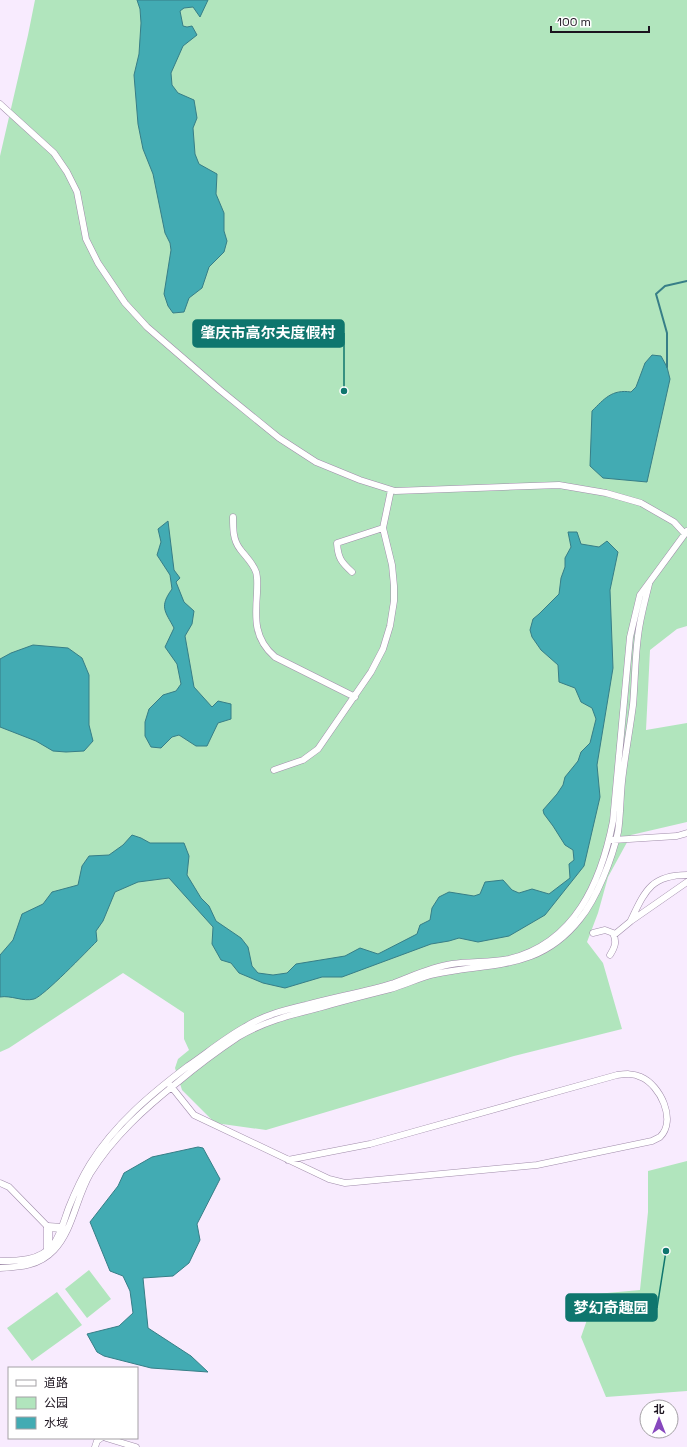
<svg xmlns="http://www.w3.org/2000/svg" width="687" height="1447" font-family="'Space Grotesk','Noto Sans SC',sans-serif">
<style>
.green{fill:#b1e5bd}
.water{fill:#42abb3;stroke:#377e87}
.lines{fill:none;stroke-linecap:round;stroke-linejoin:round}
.stream{stroke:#377e87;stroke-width:2}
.minor-casing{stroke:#a08caa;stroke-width:7}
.tertiary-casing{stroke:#a08caa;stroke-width:9}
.minor{stroke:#fff;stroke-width:6}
.tertiary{stroke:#fff;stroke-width:8}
.leader{fill:none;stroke:#0f766e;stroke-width:1.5}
.callout-dot{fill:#0f766e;stroke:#fff;stroke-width:1.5}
.callout{fill:#0f766e;stroke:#0f766e;stroke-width:1.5}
.callout-label{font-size:15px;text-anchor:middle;font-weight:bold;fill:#fff}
</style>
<rect width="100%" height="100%" fill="#f8ebfe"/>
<path class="green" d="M 35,0 L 687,0 L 687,626 L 677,629 L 650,650 L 646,730 L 687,723 L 687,822 L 631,835 L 608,877 L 598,913 L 587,942 L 603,963 L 622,1029 L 514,1056 L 266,1130 L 215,1123 L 182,1090 L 175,1068 L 178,1059 L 189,1050 L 184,1039 L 184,1013 L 123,973 L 9,1048 L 0,1052 L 0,156 L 28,35 Z
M 687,1161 L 687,1391 L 606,1397 L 581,1337 L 596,1294 L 640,1290 L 648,1212 L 648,1171 Z
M 89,1270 L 111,1299 L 87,1318 L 65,1289 Z
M 57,1292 L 82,1325 L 32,1361 L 7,1328 Z"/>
<path class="water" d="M 137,0 L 208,0 L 200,17 L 193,7 L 184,8 L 180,11 L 183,26 L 187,27 L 192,26 L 197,35 L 183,46 L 171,73 L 172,85 L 178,93 L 194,100 L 197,118 L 193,128 L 195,154 L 199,164 L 217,174 L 216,194 L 224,213 L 224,231 L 227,241 L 224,252 L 209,267 L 202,288 L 189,298 L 184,312 L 173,313 L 168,306 L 164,294 L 171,250 L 170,243 L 165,233 L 153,174 L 143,149 L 138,124 L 134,75 L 139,54 L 141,23 L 140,9 Z
M 652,355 L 661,356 L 667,367 L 670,379 L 647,482 L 603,478 L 590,466 L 592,411 C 604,399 612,389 631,392 L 636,387 L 645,363 Z
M 168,521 L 174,570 L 180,578 L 176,582 L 184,602 L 194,611 L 192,624 L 185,636 L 194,687 L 212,707 L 218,701 L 231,704 L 231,719 L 218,723 L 207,746 L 196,746 L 179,735 L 172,737 L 161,748 L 151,747 L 145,736 L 145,722 L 149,709 L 163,695 L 176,691 L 181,684 L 177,664 L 165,647 L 174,628 C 165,611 159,607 172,589 L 170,575 L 157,555 L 161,542 L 158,529 Z
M 568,532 L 577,532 L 581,544 L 599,547 L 607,541 L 618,552 L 610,590 L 613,668 L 597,765 L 600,797 L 584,866 L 545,915 L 509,936 L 478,942 L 459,938 L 449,941 L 431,944 L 342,977 L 322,977 L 285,988 L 263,983 L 239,973 L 231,963 L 221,960 L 212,944 L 213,927 L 169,878 L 138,882 L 115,892 L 103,921 L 96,931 L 97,941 C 87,951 44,996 34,999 C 23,1002 11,995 0,997 L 0,955 L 13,940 L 22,914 L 43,904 L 52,892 L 78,885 L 82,866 L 89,856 L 109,855 L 123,845 L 132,835 L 141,838 L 150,843 L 184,843 L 189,856 L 187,875 L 201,898 L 209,906 L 216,921 L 241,938 L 248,947 L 252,966 L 258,973 L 273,975 L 287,973 L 296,964 L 345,956 L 360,948 L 378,954 L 417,934 L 420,925 L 430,920 L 432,908 L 439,897 L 449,892 L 474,896 L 480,894 L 485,882 L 503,880 L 512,890 L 519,893 L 532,889 L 549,894 L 570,878 L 569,864 L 574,860 L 573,850 L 565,845 L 553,826 L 544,814 L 543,810 L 557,794 L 563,785 L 565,777 L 578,761 L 581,752 L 590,743 L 596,719 L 592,708 L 581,702 L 575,688 L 559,682 L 558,665 L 541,650 L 532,637 L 530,630 L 533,619 L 539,614 L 559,594 L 561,578 L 565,567 L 565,558 L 571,547 Z
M 33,645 L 68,648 L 82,658 L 89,675 L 89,725 L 93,741 L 84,751 L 66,752 L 53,751 L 36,741 L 0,727 L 0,659 L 11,653 Z
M 198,1147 L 203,1148 L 220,1179 L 197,1224 L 200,1240 L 189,1263 L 173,1276 L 143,1278 L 148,1328 L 191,1356 L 208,1372 L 151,1368 L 104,1356 L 97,1352 L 87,1334 L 119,1326 L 133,1313 L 130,1291 L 123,1276 L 110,1271 L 90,1222 L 118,1186 L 124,1173 L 152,1157 Z"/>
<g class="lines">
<path class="stream" d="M 667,367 L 667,333 L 656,294 L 665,286 L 687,281"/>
<g class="minor-casing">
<path id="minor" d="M 0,104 L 54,153 L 67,172 L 77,192 L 86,239 L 98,263 L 125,303 L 147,327 L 220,390 L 279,438 L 316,462 L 360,480 L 395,491 L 559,485 L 606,493 L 641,503 L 674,522 L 685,534
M 233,517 C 233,529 233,540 240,549 C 245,556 253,563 256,572 C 258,578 257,586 257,593 C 255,619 254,639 275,657 L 355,697
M 352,572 C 341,562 338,558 337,543 L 383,528
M 274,770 L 303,760 L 318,749 L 371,672 L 383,649 L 390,626 L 394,601 L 394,586 L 392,565 L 383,528 L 391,490
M 613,840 L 677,836 L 687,833
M 631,920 C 645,891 651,875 687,875
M 593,933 L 605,930 L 613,933 C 617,942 615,947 610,955
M 614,935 L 631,921 L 687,882
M 170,1085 L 194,1115 L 329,1179 L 345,1183 L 537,1165 L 652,1141 C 654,1140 658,1138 660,1137 C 677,1120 660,1085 641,1077 C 633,1073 625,1074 617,1075 L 370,1144 L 288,1160
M 0,1183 L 9,1187 L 48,1227
M 0,1261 C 19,1261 39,1261 53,1245 C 61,1234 64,1220 69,1207 C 75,1192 82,1177 90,1164 C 115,1124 151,1094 188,1066 C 207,1053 225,1038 245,1027 C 264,1015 285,1010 306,1005 C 335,997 365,992 394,983 C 413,976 431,967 452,964 C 471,961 490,963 509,959 C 575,943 601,882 613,821 L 630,637 L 640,595 L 687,531
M 0,1268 C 20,1267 39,1266 54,1250 C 73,1230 76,1198 90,1174 C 113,1137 145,1108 178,1082 C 197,1066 217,1051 238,1037 C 263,1022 290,1015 318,1008 C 342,1001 366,995 390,989 C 405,985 420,977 435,974 C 492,962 539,971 580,919 C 597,898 612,859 618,832 C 621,812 620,793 623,773 C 626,750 630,728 633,705 C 635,682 635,659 638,636 C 640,618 645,601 649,584
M 106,1438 L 136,1447
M 95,1447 L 97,1441 L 101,1438"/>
</g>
<g class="tertiary-casing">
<path id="tertiary" d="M 48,1249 L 48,1227 L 62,1228"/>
</g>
<use href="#minor" class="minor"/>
<use href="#tertiary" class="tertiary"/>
</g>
<path class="leader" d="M344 391L344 333M666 1251L657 1308"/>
<g class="callout-dot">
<circle cx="344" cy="391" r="4"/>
<circle cx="666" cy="1251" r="4"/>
</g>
<g class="callout">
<rect x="193" y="320" width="151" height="27" rx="4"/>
<rect x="566" y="1294" width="91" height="27" rx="4"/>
</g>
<g class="callout-label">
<text x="268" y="338">肇庆市高尔夫度假村</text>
<text x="611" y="1313">梦幻奇趣园</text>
</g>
<rect x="8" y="1367" width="130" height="72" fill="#ffffff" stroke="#a4a1a5"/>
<rect x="16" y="1380" width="20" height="6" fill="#ffffff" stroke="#a4a1a5"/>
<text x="44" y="1387" font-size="12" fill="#1c141f">道路</text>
<rect x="16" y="1397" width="20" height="12" fill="#b1e5bd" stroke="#a4a1a5"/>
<text x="44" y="1407" font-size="12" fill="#1c141f">公园</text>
<rect x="16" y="1417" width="20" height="12" fill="#42abb3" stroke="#a4a1a5"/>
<text x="44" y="1427" font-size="12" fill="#1c141f">水域</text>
<g transform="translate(659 1419)"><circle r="19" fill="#ffffff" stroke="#a4a1a5"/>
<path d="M0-3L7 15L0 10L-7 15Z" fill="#8748be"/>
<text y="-6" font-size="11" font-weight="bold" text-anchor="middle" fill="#1c141f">北</text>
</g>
<path d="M551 26v6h98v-6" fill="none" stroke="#1c141f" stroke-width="2"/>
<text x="557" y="26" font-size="12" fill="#1c141f" stroke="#ffffff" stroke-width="3" paint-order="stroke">100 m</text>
</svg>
